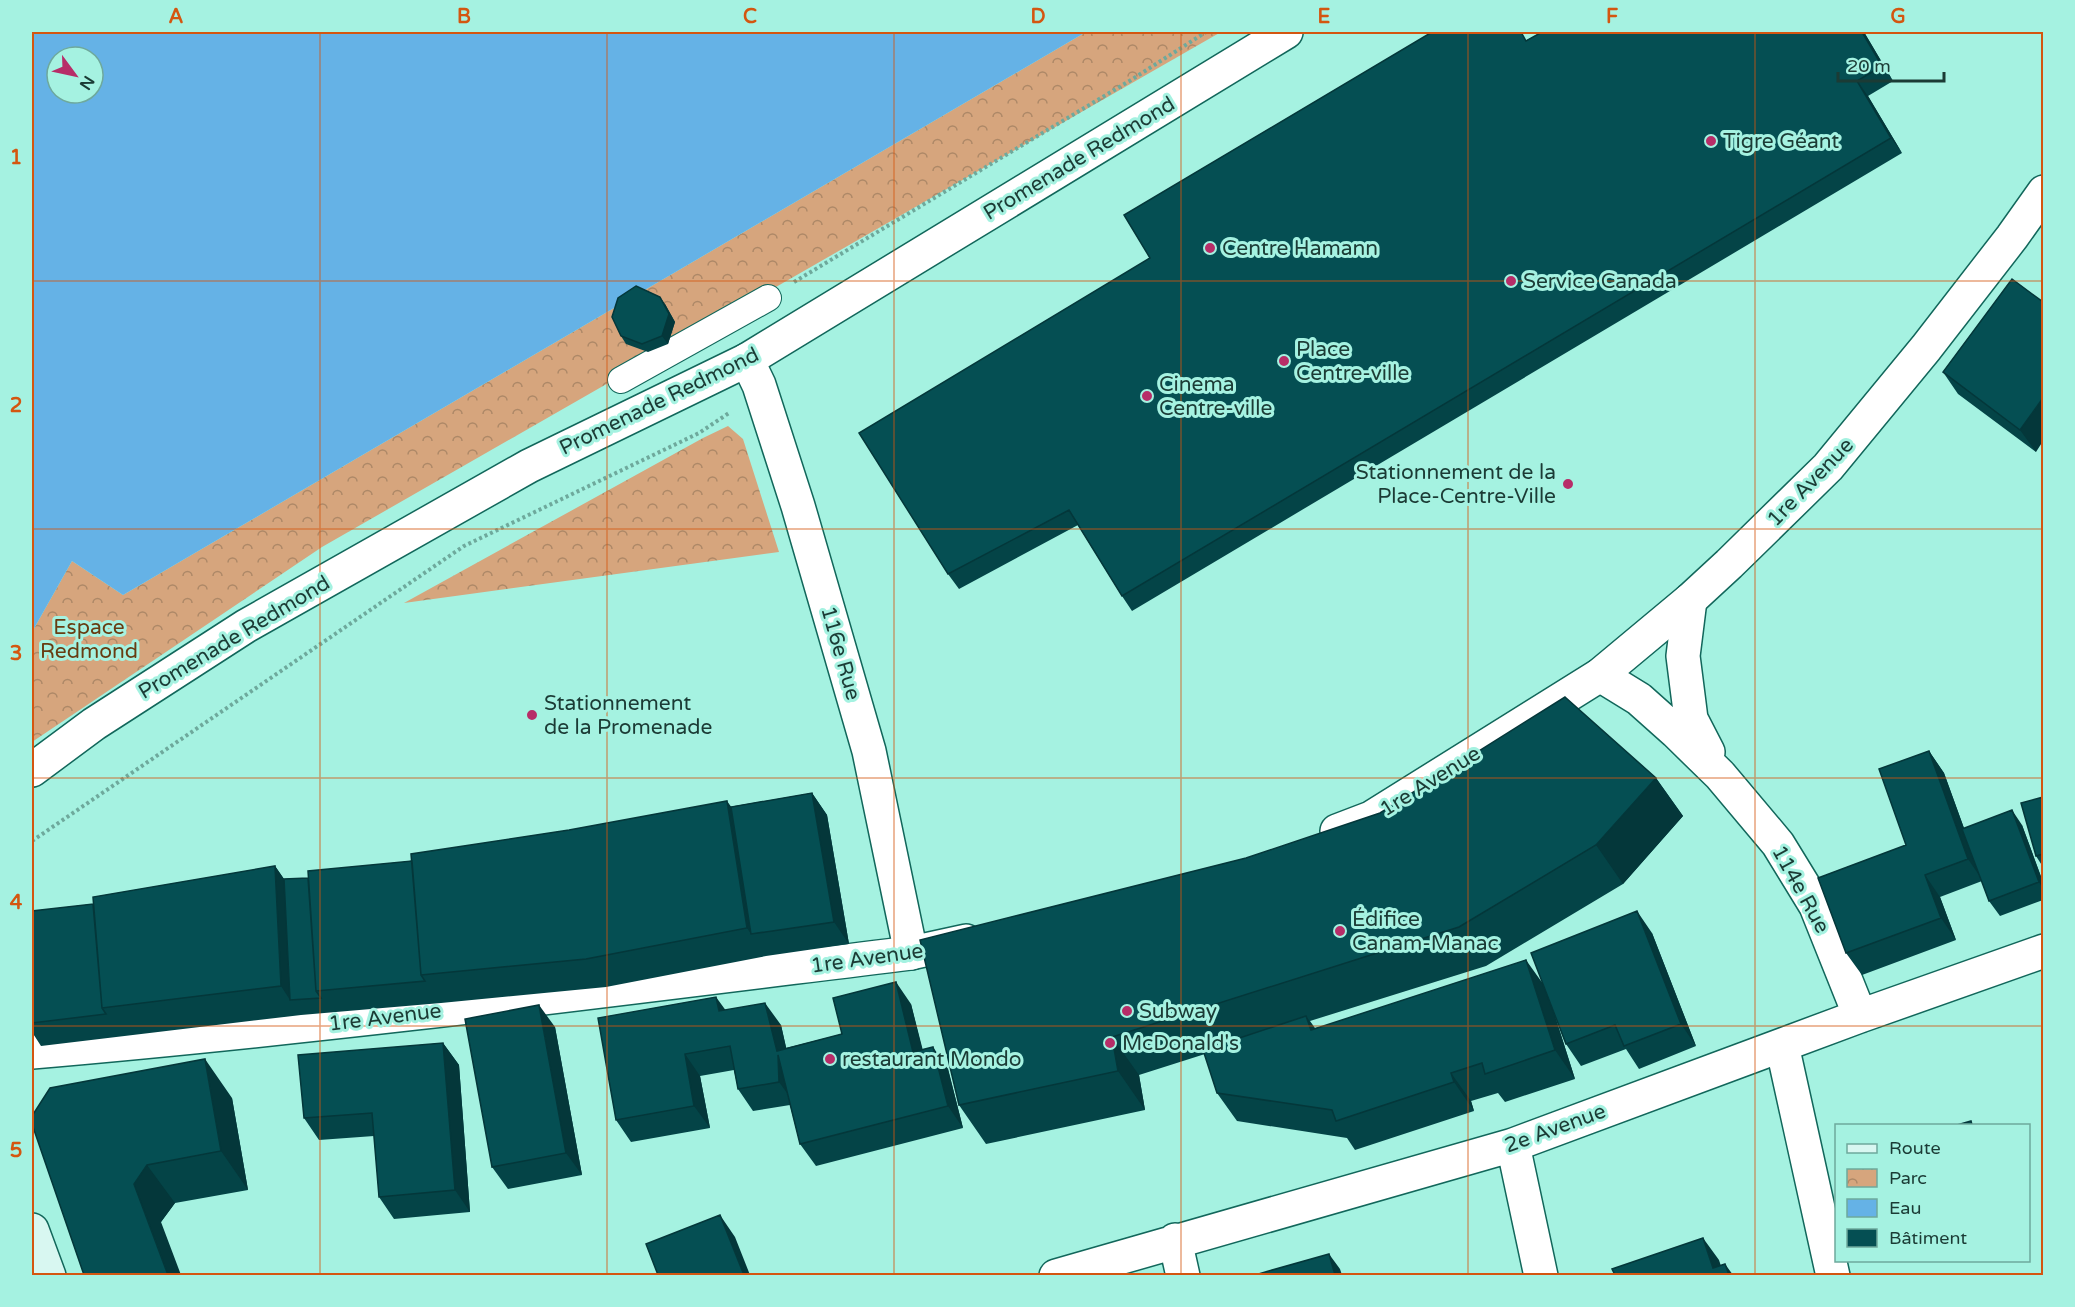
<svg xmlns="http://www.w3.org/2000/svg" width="2075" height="1307" font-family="'Varela Round',sans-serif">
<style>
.park{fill:url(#park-crowns)}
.water{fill:#65b2e6;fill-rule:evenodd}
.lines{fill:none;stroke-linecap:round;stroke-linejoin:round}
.pedestrian-casing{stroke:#12675b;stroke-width:28}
.minor-casing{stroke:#12675b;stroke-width:36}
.tertiary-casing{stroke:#12675b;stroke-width:36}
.secondary-casing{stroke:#12675b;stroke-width:36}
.path{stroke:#6ea99c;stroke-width:4;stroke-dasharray:3 3;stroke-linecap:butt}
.pedestrian{stroke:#fff;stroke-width:26}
.minor{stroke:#fff;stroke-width:33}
.tertiary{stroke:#fff;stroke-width:33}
.secondary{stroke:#d8f7f1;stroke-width:33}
.wall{fill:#044447}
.shaded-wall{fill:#04373a}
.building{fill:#054f53;stroke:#04373a;stroke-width:1.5}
.grid{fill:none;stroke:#d45610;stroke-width:1.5;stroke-opacity:0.55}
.poi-dot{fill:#b72d68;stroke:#a5f2e1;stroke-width:2}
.labels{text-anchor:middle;stroke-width:6;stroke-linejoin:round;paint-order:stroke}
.poi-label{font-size:21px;fill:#1b3b35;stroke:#a5f2e1;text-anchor:start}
.street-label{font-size:21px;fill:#1b3b35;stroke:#a5f2e1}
.park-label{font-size:21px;fill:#683c12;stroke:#a5f2e1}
.neatline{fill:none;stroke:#d45610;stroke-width:2}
.grid-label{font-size:20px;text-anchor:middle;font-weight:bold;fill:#d45610}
</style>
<defs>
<pattern id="park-crowns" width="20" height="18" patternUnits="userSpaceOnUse" patternTransform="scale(1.5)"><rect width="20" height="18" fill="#d6a57d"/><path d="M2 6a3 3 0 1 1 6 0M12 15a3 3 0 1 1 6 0" fill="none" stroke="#ad8867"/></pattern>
</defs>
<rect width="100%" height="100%" fill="#a5f2e1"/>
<path class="park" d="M 1086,32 L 1221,32 L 322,547 L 32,742 L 32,632 L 72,561 L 123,595 Z
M 728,426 L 743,439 L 779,552 L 404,603 L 703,438 Z"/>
<path class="water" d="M 32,32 L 1086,32 L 123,595 L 72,561 L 32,632 ZM 57,57 L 93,57 L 93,93 L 57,93 Z"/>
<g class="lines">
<g class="pedestrian-casing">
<path id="pedestrian" d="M 621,380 L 768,298"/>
</g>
<g class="minor-casing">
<path id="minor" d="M 747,360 L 759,385 L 798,506 L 869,751 L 911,953
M 1690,600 L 1683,656 L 1691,719 L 1708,752
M 1600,675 L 1639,699 L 1676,732 L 1720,775 L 1778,844 L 1816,906 L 1860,1016
M 1782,1045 L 1833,1276
M 1513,1145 L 1541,1276
M 1175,1240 L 1183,1276
M 1056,1276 L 1513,1145 L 1860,1016 L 2044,951"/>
</g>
<g class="tertiary-casing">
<path id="tertiary" d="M 32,770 L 94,724 L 246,626 L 529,466 L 747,360 L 1286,32
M 1337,831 L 1371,818 L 1600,675 L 1690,600 L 1729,564 L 1828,467 L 1926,348 L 2012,237 L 2044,192
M 32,1052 C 325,1027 618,989 911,953 L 966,941"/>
</g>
<g class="secondary-casing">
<path id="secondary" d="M 32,1230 L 49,1276"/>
</g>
<path class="path" d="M 794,282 L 1131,80 L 1206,32
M 32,841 L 464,546 L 699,433 L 729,413"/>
<use href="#pedestrian" class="pedestrian"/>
<use href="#minor" class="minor"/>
<use href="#tertiary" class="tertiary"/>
<use href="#secondary" class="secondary"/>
</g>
<path class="wall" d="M 1542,32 L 1864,32 L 1893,81 L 1868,96 L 1902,153 L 1132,611 L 1122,596 L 1078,525 L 959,589 L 948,574 L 1527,40 Z
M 2012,279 L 2036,452 L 1958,394 L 1943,372 Z
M 665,304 L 675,322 L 668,344 L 648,352 L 626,344 L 621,336 Z
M 1929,751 L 1944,773 L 1964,828 L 2022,825 L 2043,882 L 2043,900 L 2000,916 L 1989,901 L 1982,881 L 1940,897 L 1956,940 L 1862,975 L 1846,953 L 1906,845 Z
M 1656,778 L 1683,816 L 1623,884 L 1486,966 L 1310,1021 L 1315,1028 L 1542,982 L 1652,933 L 1696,1046 L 1639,1069 L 1626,1049 L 1581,1066 L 1566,1044 L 1555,1016 L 1575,1079 L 1505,1102 L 1498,1093 L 1471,1101 L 1474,1111 L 1355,1150 L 1347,1138 L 1237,1121 L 1217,1093 L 1205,1054 L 1139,1075 L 1145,1110 L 986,1144 L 959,1105 Z
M 812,793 L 827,815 L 849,944 L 766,956 L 606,987 L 441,1003 L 301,1015 L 41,1046 L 32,1032 L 32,911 L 93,904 L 275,866 L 284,879 L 308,878 Z
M 2043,797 L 2043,867 L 2036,856 Z
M 911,1004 L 922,1049 L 948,1069 L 963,1128 L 816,1166 L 800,1144 L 790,1105 L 753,1111 L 738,1089 L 734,1070 L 700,1076 L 710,1128 L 631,1142 L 616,1120 L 725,1010 L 781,1025 L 786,1048 L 842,1034 Z
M 555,1027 L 582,1175 L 508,1189 L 492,1167 Z
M 443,1043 L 459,1065 L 470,1212 L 394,1219 L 379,1197 L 374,1136 L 319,1140 L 304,1118 Z
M 232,1098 L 248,1190 L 175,1203 L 161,1222 L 32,1124 Z"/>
<path class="shaded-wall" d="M 1862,32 L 1864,32 L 1893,81 L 1882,66 Z
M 1857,81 L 1868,96 L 1902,153 L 1891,138 Z
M 660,297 L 665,304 L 675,322 L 668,344 L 662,336 Z
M 2043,398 L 2043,441 L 2036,452 L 2020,430 Z
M 1929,751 L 1944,773 L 1983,881 L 1968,859 Z
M 1656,778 L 1683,816 L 1623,884 L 1596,845 Z
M 812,793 L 827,815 L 849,944 L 834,922 Z
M 727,801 L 747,829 L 751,934 L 747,928 Z
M 2012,810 L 2022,825 L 2043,882 L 2043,889 L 2039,882 Z
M 275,866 L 295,895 L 290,1000 L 281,986 Z
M 1925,875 L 1940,897 L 1956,940 L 1941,918 Z
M 1637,911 L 1652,933 L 1696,1046 L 1681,1024 Z
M 1526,960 L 1546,988 L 1575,1079 L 1555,1050 Z
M 896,982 L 911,1004 L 929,1074 L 913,1052 Z
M 716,997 L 732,1019 L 719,1011 Z
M 765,1003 L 781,1025 L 792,1073 L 777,1051 Z
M 539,1005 L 555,1027 L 582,1175 L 566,1153 Z
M 1306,1016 L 1326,1045 L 1311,1030 Z
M 1112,1037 L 1139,1075 L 1145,1110 L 1118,1071 Z
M 443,1043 L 459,1065 L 470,1212 L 455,1190 Z
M 933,1047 L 948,1069 L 963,1128 L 948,1106 Z
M 685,1054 L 700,1076 L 710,1128 L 694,1106 Z
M 778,1055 L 795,1104 L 779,1082 Z
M 205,1059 L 232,1098 L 248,1190 L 221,1151 Z
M 1451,1073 L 1471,1101 L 1474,1111 L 1454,1082 Z
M 147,1165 L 175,1203 L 161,1222 L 181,1275 L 168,1275 L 134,1184 Z
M 720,1215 L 735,1237 L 750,1275 L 744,1275 Z
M 1703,1238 L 1719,1260 L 1724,1275 L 1713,1268 Z
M 1329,1254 L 1340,1269 L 1342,1275 L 1335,1275 Z
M 1725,1264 L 1733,1275 L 1729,1275 Z"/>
<path class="building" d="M 1432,32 L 1521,32 L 1526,41 L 1542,32 L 1862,32 L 1882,66 L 1857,81 L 1891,138 L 1122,596 L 1069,510 L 948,574 L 859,433 L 1150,258 L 1124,215 Z
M 2012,279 L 2043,302 L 2043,398 L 2020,430 L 1943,372 Z
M 636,286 L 660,297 L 669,314 L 662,336 L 642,344 L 621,336 L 612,317 L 618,298 Z
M 1565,697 L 1656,778 L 1596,845 L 1459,927 L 1112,1037 L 1118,1071 L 959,1105 L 920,940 L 1246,858 L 1380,813 Z
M 1929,751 L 1968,859 L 1925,875 L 1941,918 L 1846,953 L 1818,878 L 1906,845 L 1879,769 Z
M 812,793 L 834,922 L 751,934 L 731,807 Z
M 2043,797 L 2043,854 L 2036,856 L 2021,803 Z
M 727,801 L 747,928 L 586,959 L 421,975 L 411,854 L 569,830 Z
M 2012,810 L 2039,882 L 1989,901 L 1962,829 Z
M 412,861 L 421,975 L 425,981 L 316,991 L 308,871 Z
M 275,866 L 281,986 L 102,1008 L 93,897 Z
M 308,878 L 316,991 L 321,998 L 290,1000 L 284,879 Z
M 93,904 L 102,1008 L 106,1014 L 32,1023 L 32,911 Z
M 1637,911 L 1681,1024 L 1624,1046 L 1615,1025 L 1566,1044 L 1531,953 Z
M 1526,960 L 1555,1050 L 1485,1074 L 1482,1063 L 1451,1073 L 1454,1082 L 1336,1121 L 1332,1110 L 1217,1093 L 1203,1050 L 1306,1016 L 1311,1030 Z
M 896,982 L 913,1052 L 933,1047 L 948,1106 L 800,1144 L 778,1055 L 779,1082 L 738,1089 L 730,1046 L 685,1054 L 694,1106 L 616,1120 L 598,1018 L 716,997 L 719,1011 L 765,1003 L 777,1051 L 842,1034 L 833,998 Z
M 539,1005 L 566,1153 L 492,1167 L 465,1019 Z
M 443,1043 L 455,1190 L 379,1197 L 372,1113 L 304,1118 L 298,1055 Z
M 205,1059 L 221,1151 L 147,1165 L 134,1184 L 168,1275 L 84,1275 L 32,1124 L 32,1116 L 50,1088 Z
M 1971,1121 L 1972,1125 L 1957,1125 Z
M 720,1215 L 744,1275 L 658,1275 L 646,1244 Z
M 1703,1238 L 1713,1268 L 1725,1264 L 1729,1275 L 1615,1275 L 1612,1269 Z
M 1329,1254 L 1335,1275 L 1259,1275 L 1258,1274 Z"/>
<path class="grid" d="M 320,32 L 320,1276M 607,32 L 607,1276M 894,32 L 894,1276M 1181,32 L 1181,1276M 1468,32 L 1468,1276M 1755,32 L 1755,1276M 32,281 L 2044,281M 32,529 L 2044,529M 32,778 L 2044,778M 32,1026 L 2044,1026"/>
<g class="poi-dot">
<circle cx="1711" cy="141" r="6"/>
<circle cx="1210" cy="248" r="6"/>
<circle cx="1511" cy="281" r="6"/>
<circle cx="1284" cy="361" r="6"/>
<circle cx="1147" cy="396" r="6"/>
<circle cx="1568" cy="484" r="6"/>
<circle cx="532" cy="715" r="6"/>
<circle cx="1340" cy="931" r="6"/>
<circle cx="1127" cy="1011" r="6"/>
<circle cx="1110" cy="1043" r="6"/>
<circle cx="830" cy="1059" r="6"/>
</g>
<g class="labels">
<g class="poi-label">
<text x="1723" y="148">Tigre Géant</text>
<text x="1222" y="255">Centre Hamann</text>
<text x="1523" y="288">Service Canada</text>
<text x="1296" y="356">Place<tspan x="1296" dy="24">Centre-ville</tspan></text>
<text x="1159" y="391">Cinema<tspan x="1159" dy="24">Centre-ville</tspan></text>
<text x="1556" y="479" text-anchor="end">Stationnement de la<tspan x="1556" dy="24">Place-Centre-Ville</tspan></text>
<text x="544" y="710">Stationnement<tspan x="544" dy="24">de la Promenade</tspan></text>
<text x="1352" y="926">Édifice<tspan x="1352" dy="24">Canam-Manac</tspan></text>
<text x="1139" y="1018">Subway</text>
<text x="1122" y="1050">McDonald's</text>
<text x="842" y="1066">restaurant Mondo</text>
</g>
<g class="street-label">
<text transform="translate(1079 158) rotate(-31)" y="7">Promenade Redmond</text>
<text transform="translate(659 401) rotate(-26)" y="7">Promenade Redmond</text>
<text transform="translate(1810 482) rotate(-46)" y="7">1re Avenue</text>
<text transform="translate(234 637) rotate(-31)" y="7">Promenade Redmond</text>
<text transform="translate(841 653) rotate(74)" y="7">116e Rue</text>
<text transform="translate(1430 781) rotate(-32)" y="7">1re Avenue</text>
<text transform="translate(1801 889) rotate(61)" y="7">114e Rue</text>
<text transform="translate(867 958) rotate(-8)" y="7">1re Avenue</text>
<text transform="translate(385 1017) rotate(-7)" y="7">1re Avenue</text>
<text transform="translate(1555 1128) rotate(-20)" y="7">2e Avenue</text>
</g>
<g class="park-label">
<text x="89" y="634">Espace<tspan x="89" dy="24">Redmond</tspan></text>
</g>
</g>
<rect width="2075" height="1307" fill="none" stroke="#a5f2e1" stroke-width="66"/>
<rect x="1835" y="1124" width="195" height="138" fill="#a5f2e1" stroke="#6ea99c" stroke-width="1.5"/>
<rect x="1847" y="1144" width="30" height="9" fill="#d8f7f1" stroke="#6ea99c" stroke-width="1.5"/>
<text x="1889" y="1154" font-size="18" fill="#1b3b35">Route</text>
<rect x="1847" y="1169" width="30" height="18" fill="url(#park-crowns)" stroke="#6ea99c" stroke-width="1.5"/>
<text x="1889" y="1184" font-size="18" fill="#1b3b35">Parc</text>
<rect x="1847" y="1199" width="30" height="18" fill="#65b2e6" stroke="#6ea99c" stroke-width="1.5"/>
<text x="1889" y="1214" font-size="18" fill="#1b3b35">Eau</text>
<rect x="1847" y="1229" width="30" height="18" fill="#054f53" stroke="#6ea99c" stroke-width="1.5"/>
<text x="1889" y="1244" font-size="18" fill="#1b3b35">Bâtiment</text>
<g transform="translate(75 75) rotate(123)"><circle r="28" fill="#a5f2e1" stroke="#6ea99c" stroke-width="1.5"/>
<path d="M0-4.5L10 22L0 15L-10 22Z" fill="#b72d68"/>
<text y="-9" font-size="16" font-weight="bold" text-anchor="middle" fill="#1b3b35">N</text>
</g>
<path d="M1838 72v9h106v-9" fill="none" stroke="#1b3b35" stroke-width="3"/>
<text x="1847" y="72" font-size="18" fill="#1b3b35" stroke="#a5f2e1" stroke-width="4.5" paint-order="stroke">20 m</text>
<rect x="33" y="33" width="2009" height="1241" class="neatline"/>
<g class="grid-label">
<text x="176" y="23">A</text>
<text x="464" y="23">B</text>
<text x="750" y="23">C</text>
<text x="1038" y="23">D</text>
<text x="1324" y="23">E</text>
<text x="1612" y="23">F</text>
<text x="1898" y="23">G</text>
<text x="16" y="164">1</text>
<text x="16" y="412">2</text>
<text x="16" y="660">3</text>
<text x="16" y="909">4</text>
<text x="16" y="1157">5</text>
</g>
</svg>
